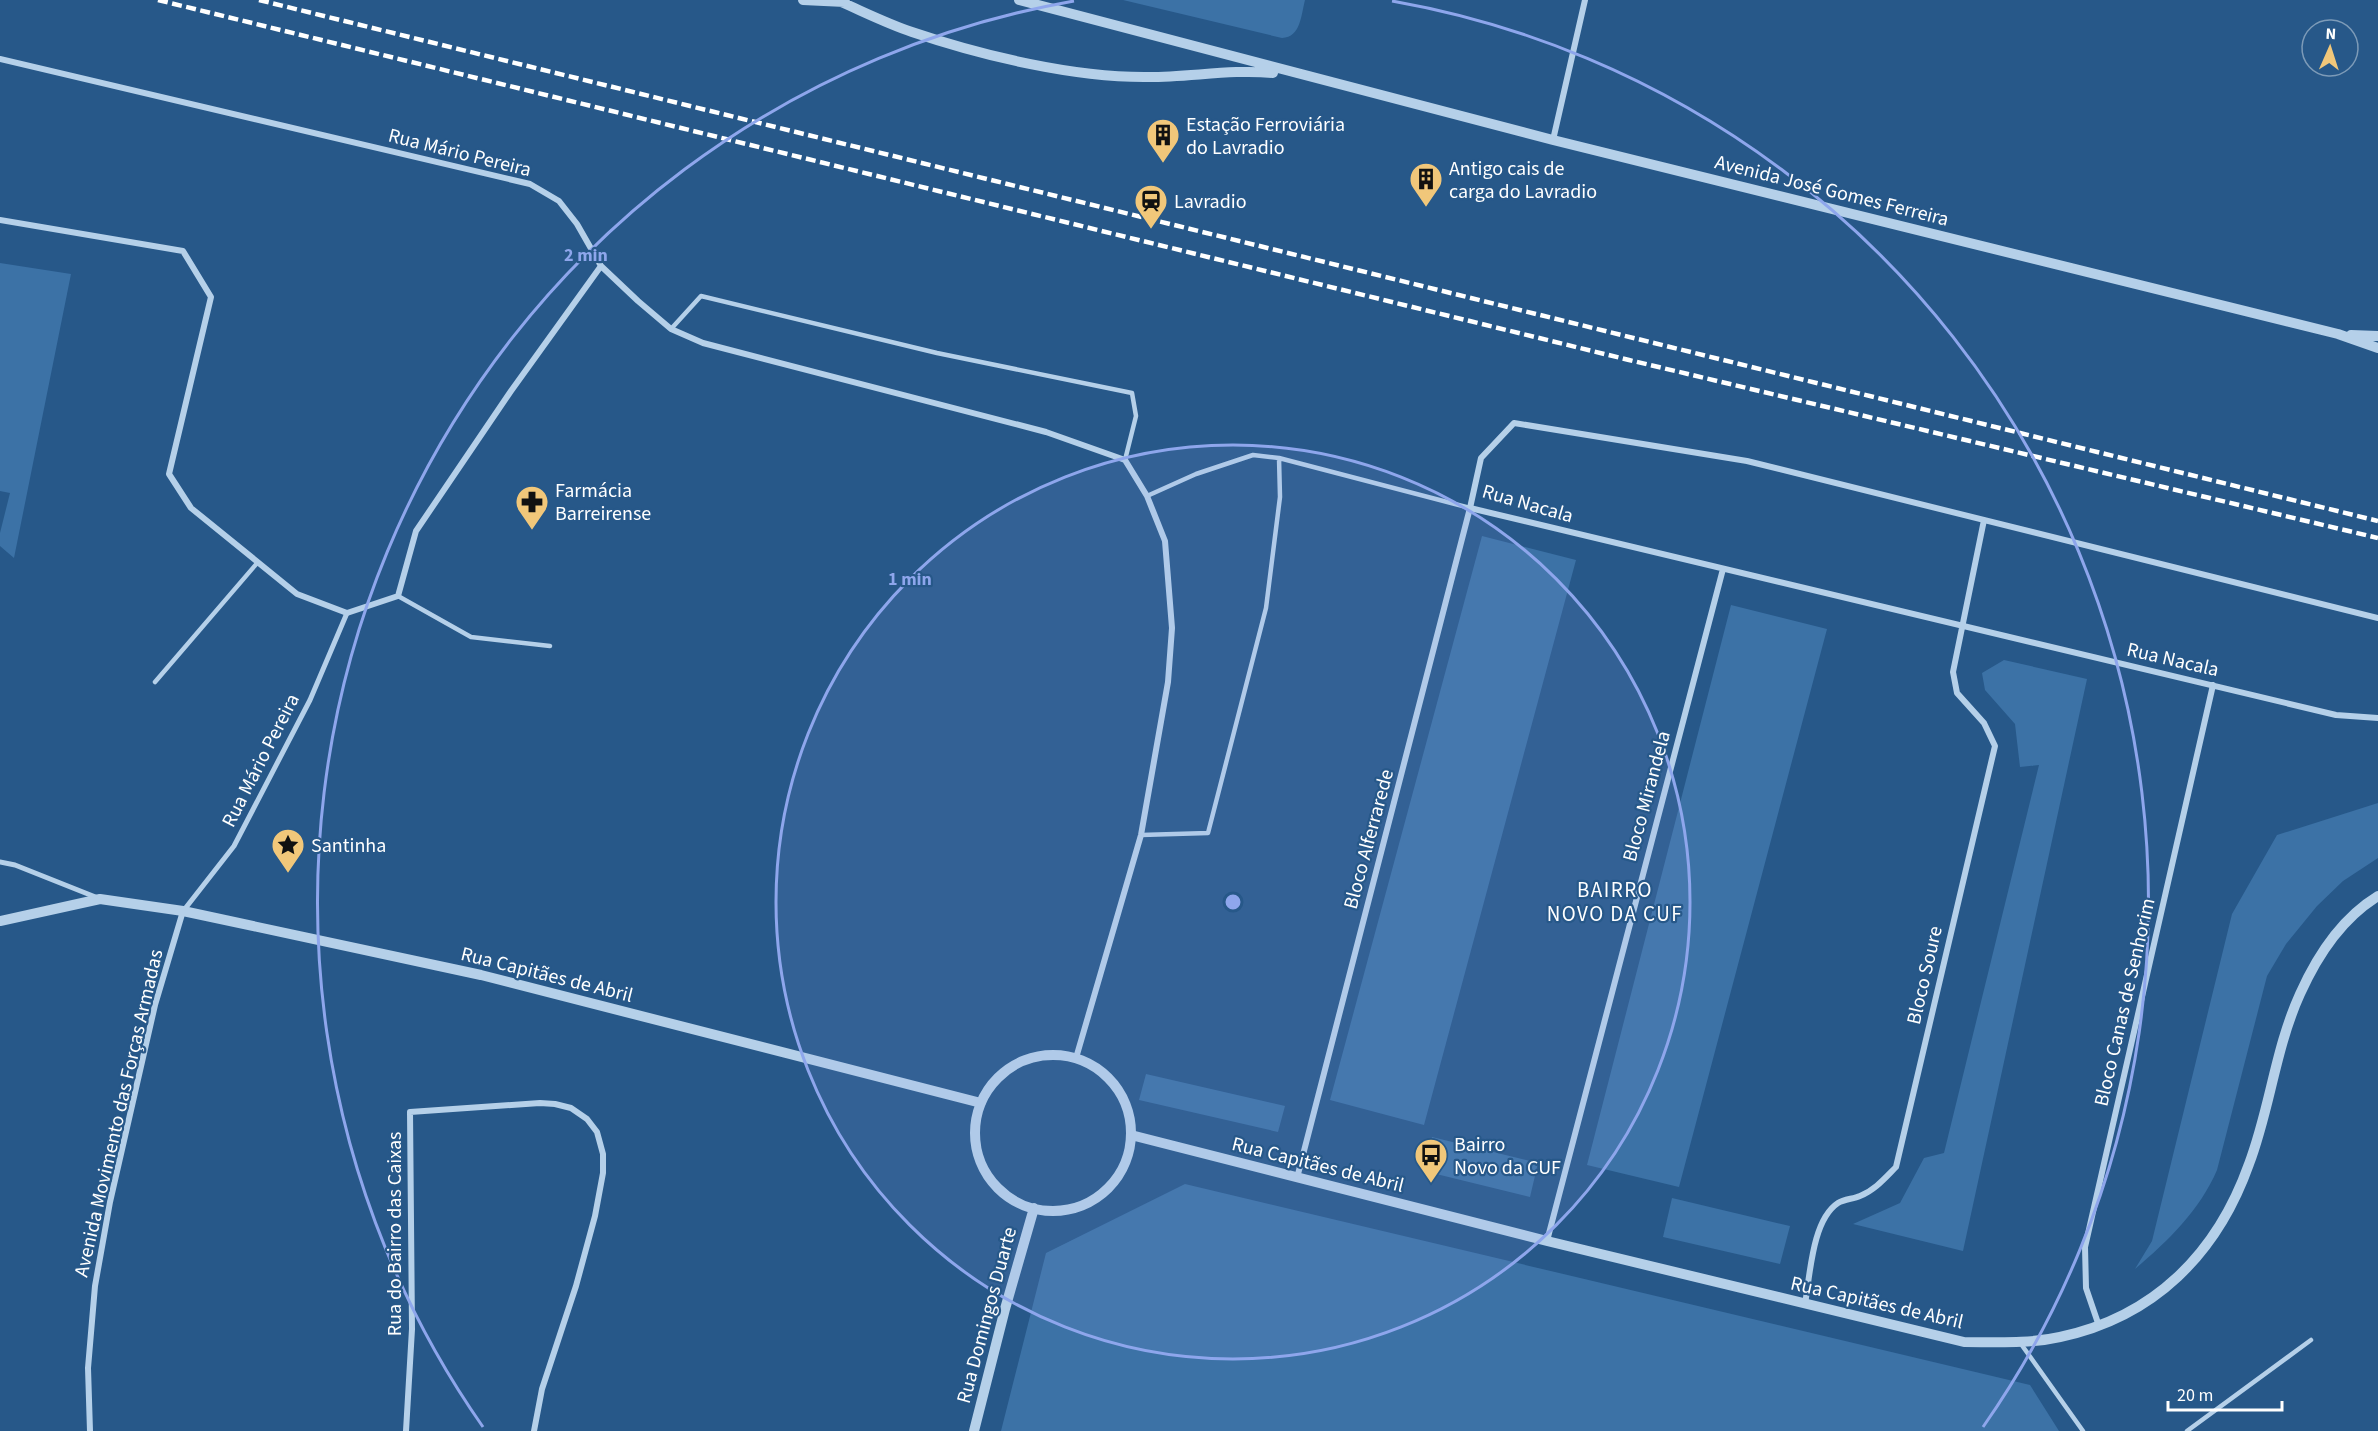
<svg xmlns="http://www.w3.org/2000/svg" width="2378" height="1431" font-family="'Source Sans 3',sans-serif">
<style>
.green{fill:#3c72a6}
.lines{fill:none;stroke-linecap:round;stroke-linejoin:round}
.service{stroke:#b5d0e9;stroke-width:4.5}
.pedestrian{stroke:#b5d0e9;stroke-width:5}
.minor{stroke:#b5d0e9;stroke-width:6}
.tertiary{stroke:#b5d0e9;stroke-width:10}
.rail{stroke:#fff;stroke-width:4.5;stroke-dasharray:10 4.5;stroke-linecap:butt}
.ring{fill:none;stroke:#8ea6ec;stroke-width:3}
.labels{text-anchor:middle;stroke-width:4.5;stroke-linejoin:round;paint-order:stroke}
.poi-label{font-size:20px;fill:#fff;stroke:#275889;text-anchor:start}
.street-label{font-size:20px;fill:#fff;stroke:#275889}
.neighbourhood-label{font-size:21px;letter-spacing:1.5px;fill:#fff;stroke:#275889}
.centre{fill:#8ea6ec;stroke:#275889;stroke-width:3}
.ring-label{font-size:18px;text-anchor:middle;font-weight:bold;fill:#8ea6ec;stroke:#275889;stroke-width:4.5;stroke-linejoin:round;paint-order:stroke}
</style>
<rect width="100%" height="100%" fill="#275889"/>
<path class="green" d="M 1123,0 L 1305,0 C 1301,15 1301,37 1282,38 Z
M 0,263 L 71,274 L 14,558 L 0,546 L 0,533 L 10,493 L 0,491 Z
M 1482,536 L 1576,560 L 1424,1125 L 1330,1100 Z
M 1731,605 L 1827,629 L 1679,1187 L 1587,1165 Z
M 2004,660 L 2087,679 L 1963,1251 L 1853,1224 L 1900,1203 L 1924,1158 L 1944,1153 L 2039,765 L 2020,767 L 2015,724 L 1985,690 L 1982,673 Z
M 2378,803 L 2378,858 L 2343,881 L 2317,906 L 2286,944 L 2267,976 L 2217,1170 C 2200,1210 2168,1241 2135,1269 L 2152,1241 L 2232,914 L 2277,835 Z
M 1146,1074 L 1285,1106 L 1278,1132 L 1139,1100 Z
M 1432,1137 L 1538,1163 L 1530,1197 L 1424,1171 Z
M 1185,1184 L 2030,1385 L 2059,1431 L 1001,1431 L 1046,1253 Z
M 1672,1198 L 1790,1226 L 1780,1264 L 1663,1237 Z"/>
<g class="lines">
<path class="service" d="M 671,329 L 701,296 L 937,353 L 1132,393 L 1136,416 L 1125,460
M 1147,496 L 1196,474 L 1253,455 L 1279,458 L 1470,508
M 398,596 L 471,637 L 550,646
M 155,682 L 258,562
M 1141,835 L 1208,833 L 1266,608 L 1280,497 L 1279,458
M 2021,1344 L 2083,1431
M 2187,1431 L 2311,1340"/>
<path class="pedestrian" d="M 0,862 L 15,865 L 98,898
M 184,910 L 234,846 L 310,700 L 347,613"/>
<path class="minor" d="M 0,59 L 530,184 L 559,201 L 577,224 L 601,266 L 638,301 L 671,329 L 703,343 L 1046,432 L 1125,460 L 1147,496 L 1165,541 L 1172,628 L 1168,682 L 1141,835 L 1076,1058
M 1553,140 L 1585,0
M 0,220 L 183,251 L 211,297 L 169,474 L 191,508 L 297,594 L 347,613 L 398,596 L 416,531 L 511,391 L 601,266
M 1470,508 L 2336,715 L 2378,718
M 1297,1178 L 1470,508 L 1481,458 L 1514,423 L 1747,461 L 2378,618
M 1547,1241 L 1723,569
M 1805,1304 C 1810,1276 1812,1220 1838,1203 C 1844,1199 1853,1199 1860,1196 C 1875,1190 1885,1178 1896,1167 L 1995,746 L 1984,723 L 1957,693 L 1953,672 L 1984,520
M 2099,1326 L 2086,1288 L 2085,1247 L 2213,685
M 90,1431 L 88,1368 L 95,1286 L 110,1202 L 155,1005 L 183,911
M 406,1431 L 412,1329 L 410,1112 L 540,1103 L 555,1104 L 571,1108 L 587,1119 L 597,1132 L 603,1154 L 603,1173 L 595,1216 L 576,1286 L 542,1389 L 534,1431"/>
<path class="tertiary" d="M 803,0 L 845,2
M 1019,0 L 1553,140 L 2338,334 L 2378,348
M 841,2 C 864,12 888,24 912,32 C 983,56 1075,78 1149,77 C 1191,77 1232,69 1273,73
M 2351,335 L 2378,336
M 0,921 L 100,899 L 183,911 L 481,975 L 981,1103
M975 1133a78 78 0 1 1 156 0a78 78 0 1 1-156 0Z
M 1131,1135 L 1547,1241 L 1964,1342 C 1996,1342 2029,1344 2060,1337 C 2154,1317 2217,1254 2249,1164 C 2270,1109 2275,1049 2300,994 C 2317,956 2342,918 2378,896
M 974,1431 L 1005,1309 L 1034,1208"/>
<path class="rail" d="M 158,0 L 1629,360 L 2378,538
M 259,0 L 2378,521"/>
</g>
<circle cx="1233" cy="902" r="457" fill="#8ea6ec" fill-opacity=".12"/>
<g class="ring">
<circle cx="1233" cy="902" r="457"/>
<path d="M483 1427A915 915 0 0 1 1074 1M1392 1A915 915 0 0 1 1983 1427"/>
</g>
<defs>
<g id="building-pin" transform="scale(1.725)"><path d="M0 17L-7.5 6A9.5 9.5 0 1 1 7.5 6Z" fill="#f1c77a" stroke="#275889"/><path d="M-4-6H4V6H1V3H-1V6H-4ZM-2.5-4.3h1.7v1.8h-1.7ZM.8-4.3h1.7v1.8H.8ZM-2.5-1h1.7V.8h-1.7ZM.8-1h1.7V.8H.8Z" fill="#111"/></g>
<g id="station-pin" transform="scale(1.725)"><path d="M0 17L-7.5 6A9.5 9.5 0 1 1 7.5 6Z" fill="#f1c77a" stroke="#275889"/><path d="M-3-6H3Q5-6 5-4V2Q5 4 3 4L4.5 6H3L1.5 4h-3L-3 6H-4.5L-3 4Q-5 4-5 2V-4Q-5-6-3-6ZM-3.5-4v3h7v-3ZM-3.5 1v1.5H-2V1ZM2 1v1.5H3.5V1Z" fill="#111"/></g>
<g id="pharmacy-pin" transform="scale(1.725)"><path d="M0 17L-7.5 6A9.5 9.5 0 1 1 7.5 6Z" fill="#f1c77a" stroke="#275889"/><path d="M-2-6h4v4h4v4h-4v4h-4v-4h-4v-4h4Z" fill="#111"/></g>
<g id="sight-pin" transform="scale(1.725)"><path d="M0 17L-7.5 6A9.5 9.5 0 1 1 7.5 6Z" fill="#f1c77a" stroke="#275889"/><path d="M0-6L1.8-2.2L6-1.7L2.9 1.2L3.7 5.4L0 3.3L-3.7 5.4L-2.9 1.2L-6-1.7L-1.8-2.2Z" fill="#111"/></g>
<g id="bus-pin" transform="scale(1.725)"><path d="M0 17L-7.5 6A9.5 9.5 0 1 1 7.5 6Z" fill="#f1c77a" stroke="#275889"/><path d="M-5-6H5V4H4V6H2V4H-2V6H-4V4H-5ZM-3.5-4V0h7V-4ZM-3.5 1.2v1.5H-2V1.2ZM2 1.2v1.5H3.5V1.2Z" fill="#111"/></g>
</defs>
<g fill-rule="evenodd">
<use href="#building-pin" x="1163" y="135"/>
<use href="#building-pin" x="1426" y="179"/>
<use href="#station-pin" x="1151" y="201"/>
<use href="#pharmacy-pin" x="532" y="502"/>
<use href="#sight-pin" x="288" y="845"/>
<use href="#bus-pin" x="1431" y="1155"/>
</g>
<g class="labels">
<g class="poi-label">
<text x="1186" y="131">Estação Ferroviária<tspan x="1186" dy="23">do Lavradio</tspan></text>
<text x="1449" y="175">Antigo cais de<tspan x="1449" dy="23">carga do Lavradio</tspan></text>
<text x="1174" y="208">Lavradio</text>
<text x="555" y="497">Farmácia<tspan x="555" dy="23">Barreirense</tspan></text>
<text x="311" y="852">Santinha</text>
<text x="1454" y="1151">Bairro<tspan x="1454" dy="23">Novo da CUF</tspan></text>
</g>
<g class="street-label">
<text transform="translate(460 152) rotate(14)" y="7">Rua Mário Pereira</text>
<text transform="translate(1832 190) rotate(14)" y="7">Avenida José Gomes Ferreira</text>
<text transform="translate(1528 503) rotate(16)" y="7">Rua Nacala</text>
<text transform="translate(2173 659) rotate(13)" y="7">Rua Nacala</text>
<text transform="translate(260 760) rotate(-63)" y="7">Rua Mário Pereira</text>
<text transform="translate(1646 796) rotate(-75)" y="7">Bloco Mirandela</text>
<text transform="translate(1368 839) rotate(-75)" y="7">Bloco Alferrarede</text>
<text transform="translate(547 974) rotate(14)" y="7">Rua Capitães de Abril</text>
<text transform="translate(1924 975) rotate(-77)" y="7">Bloco Soure</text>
<text transform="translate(2124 1002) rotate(-77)" y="7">Bloco Canas de Senhorim</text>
<text transform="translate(118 1113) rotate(-77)" y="7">Avenida Movimento das Forças Armadas</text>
<text transform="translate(1318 1164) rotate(14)" y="7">Rua Capitães de Abril</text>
<text transform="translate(394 1234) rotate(-90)" y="7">Rua do Bairro das Caixas</text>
<text transform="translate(1877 1302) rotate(13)" y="7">Rua Capitães de Abril</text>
<text transform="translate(986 1315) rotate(-75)" y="7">Rua Domingos Duarte</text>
</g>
<g class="neighbourhood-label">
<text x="1615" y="897">BAIRRO<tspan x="1615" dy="24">NOVO DA CUF</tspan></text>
</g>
</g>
<circle cx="1233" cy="902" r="9" class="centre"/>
<g class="ring-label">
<text x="586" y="261">2 min</text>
<text x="910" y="585">1 min</text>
</g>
<g transform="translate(2330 48) rotate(3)"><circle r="28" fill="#275889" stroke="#7d9bb8" stroke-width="1.5"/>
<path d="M0-4.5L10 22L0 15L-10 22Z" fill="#f1c77a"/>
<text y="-9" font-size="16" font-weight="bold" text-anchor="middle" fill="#ffffff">N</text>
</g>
<path d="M2168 1401v9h114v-9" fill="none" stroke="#ffffff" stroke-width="3"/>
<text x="2177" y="1401" font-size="18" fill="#ffffff" stroke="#275889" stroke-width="4.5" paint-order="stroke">20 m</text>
</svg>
